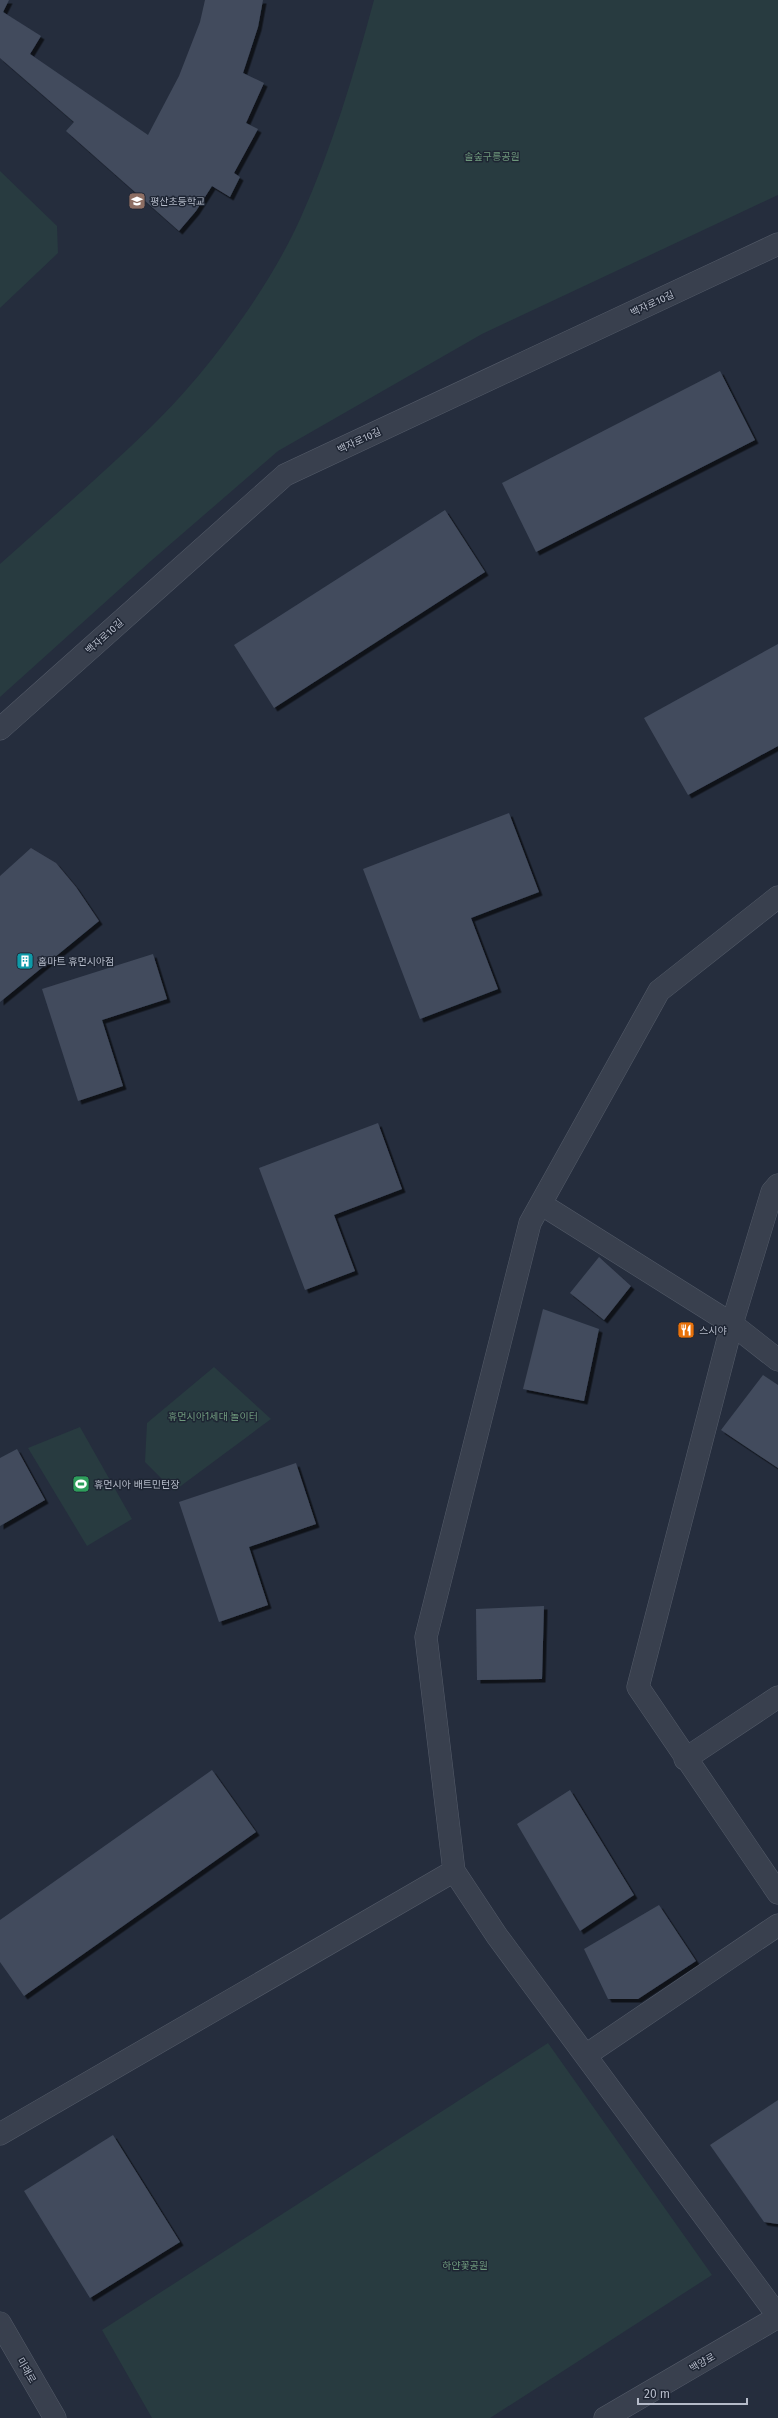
<svg xmlns="http://www.w3.org/2000/svg" width="778" height="2418" font-family="'Fira Sans','Noto Sans KR',sans-serif">
<style>
.green{fill:#283b40}
.building{fill:#424b5d;filter:url(#shadow)}
.lines{fill:none;stroke-linecap:round;stroke-linejoin:round}
.minor-casing{stroke:#545b69;stroke-width:23}
.minor{stroke:#39404e;stroke-width:22}
.labels{text-anchor:middle;stroke-width:3;stroke-linejoin:round;paint-order:stroke}
.park-label{font-size:10px;fill:#6e987c;stroke:#1e2533}
.poi-label{font-size:10px;fill:#b5bbc9;stroke:#1e2533;text-anchor:start}
.street-label{font-size:10px;fill:#b5bbc9;stroke:#1e2533}
</style>
<defs>
<filter id="shadow"><feDropShadow dx="3.5" dy="3.5" stdDeviation="0" flood-color="#0009"/></filter>
</defs>
<rect width="100%" height="100%" fill="#252d3d"/>
<path class="green" d="M 374,0 L 778,0 L 778,195 L 482,334 L 278,451 L 152,560 L 0,697 L 0,564 C 51,518 103,474 152,426 C 207,373 270,287 301,217 C 332,148 354,74 374,0 Z
M 0,171 L 57,226 L 58,253 L 0,308 Z
M 214,1367 L 271,1419 L 174,1491 L 145,1462 L 147,1423 Z
M 80,1427 L 132,1519 L 87,1546 L 28,1448 Z
M 548,2043 L 712,2275 L 490,2418 L 152,2418 L 102,2330 Z"/>
<path class="building" d="M 0,0 L 9,0 L 3,12 L 41,36 L 30,54 L 148,135 L 179,76 L 200,22 L 205,0 L 263,0 L 258,27 L 243,73 L 264,83 L 246,123 L 258,129 L 234,173 L 240,177 L 230,197 L 212,186 L 196,211 L 179,231 L 66,131 L 74,122 L 0,58 Z
M 720,371 L 755,440 L 536,552 L 502,483 Z
M 445,510 L 485,572 L 274,708 L 234,645 Z
M 778,644 L 778,746 L 688,795 L 644,718 Z
M 509,813 L 539,892 L 471,918 L 498,989 L 420,1019 L 363,869 Z
M 31,848 L 56,863 L 76,887 L 99,921 L 0,1002 L 0,876 Z
M 153,954 L 167,999 L 102,1020 L 123,1086 L 78,1101 L 42,989 Z
M 378,1123 L 402,1189 L 334,1215 L 355,1271 L 305,1290 L 259,1168 Z
M 599,1257 L 631,1286 L 604,1320 L 570,1293 Z
M 543,1309 L 599,1329 L 584,1401 L 523,1389 Z
M 763,1375 L 778,1385 L 778,1468 L 721,1430 Z
M 17,1449 L 45,1500 L 0,1526 L 0,1458 Z
M 296,1463 L 316,1524 L 249,1547 L 268,1605 L 219,1622 L 179,1502 Z
M 544,1606 L 542,1679 L 477,1680 L 476,1609 Z
M 212,1770 L 256,1832 L 24,1996 L 0,1962 L 0,1920 Z
M 570,1790 L 634,1895 L 580,1931 L 517,1824 Z
M 659,1905 L 696,1961 L 638,1999 L 608,1999 L 584,1949 Z
M 778,2100 L 778,2224 L 764,2222 L 710,2145 Z
M 113,2135 L 180,2242 L 90,2298 L 24,2191 Z"/>
<g class="lines">
<g class="minor-casing">
<path id="minor" d="M 0,729 L 285,475 L 778,244
M 778,897 L 659,991 L 530,1223 L 426,1637 L 454,1871 L 497,1936 L 778,2316
M 778,1185 L 772,1192 L 732,1324 L 638,1687 L 778,1893
M 541,1204 L 732,1324 L 778,1360
M 685,1759 L 778,1697
M 586,2055 L 778,1925
M 0,2134 L 454,1871
M 0,2323 L 55,2418
M 605,2418 L 778,2317"/>
</g>
<use href="#minor" class="minor"/>
</g>
<defs>
<g id="school-square" transform="scale(0.9)"><rect x="-9" y="-9" width="18" height="18" rx="4" fill="#8d6e63" stroke="#1e2533"/><path d="M0-5L7-2L0 1L-7-2ZM-4 1L0 2.5L4 1V4Q0 6-4 4Z" fill="#fff"/></g>
<g id="building-square" transform="scale(0.9)"><rect x="-9" y="-9" width="18" height="18" rx="4" fill="#0f9aa8" stroke="#1e2533"/><path d="M-4-6H4V6H1V3H-1V6H-4ZM-2.5-4.3h1.7v1.8h-1.7ZM.8-4.3h1.7v1.8H.8ZM-2.5-1h1.7V.8h-1.7ZM.8-1h1.7V.8H.8Z" fill="#fff"/></g>
<g id="restaurant-square" transform="scale(0.9)"><rect x="-9" y="-9" width="18" height="18" rx="4" fill="#e8710a" stroke="#1e2533"/><path d="M-5-6h1v4h1v-4h1v4h1v-4h1v5L-1.5 .5V6h-2V.5L-5-1ZM5-6V6H3V1.5H1.5Q1.5-4 5-6Z" fill="#fff"/></g>
<g id="stadium-square" transform="scale(0.9)"><rect x="-9" y="-9" width="18" height="18" rx="4" fill="#2e9e5b" stroke="#1e2533"/><path d="M0-5a6.5 5 0 1 0 0 10a6.5 5 0 1 0 0-10ZM-3.5-1.8h7v3.6h-7Z" fill="#fff"/></g>
</defs>
<g fill-rule="evenodd">
<use href="#school-square" x="137" y="201"/>
<use href="#building-square" x="25" y="961"/>
<use href="#restaurant-square" x="686" y="1330"/>
<use href="#stadium-square" x="81" y="1484"/>
</g>
<g class="labels">
<g class="park-label">
<text x="492" y="160">솔숲구릉공원</text>
<text x="213" y="1420">휴먼시아1세대 놀이터</text>
<text x="465" y="2269">하얀꽃공원</text>
</g>
<g class="poi-label">
<text x="150" y="205">평산초등학교</text>
<text x="38" y="965">홈마트 휴먼시아점</text>
<text x="699" y="1334">스시야</text>
<text x="94" y="1488">휴먼시아 배트민턴장</text>
</g>
<g class="street-label">
<text transform="translate(652 303) rotate(-25)" y="4">백자로10길</text>
<text transform="translate(359 440) rotate(-25)" y="4">백자로10길</text>
<text transform="translate(104 636) rotate(-42)" y="4">백자로10길</text>
<text transform="translate(702 2362) rotate(-30)" y="4">백양로</text>
<text transform="translate(27 2370) rotate(60)" y="4">미래로</text>
</g>
</g>
<path d="M638 2398v6h109v-6" fill="none" stroke="#b5bbc9" stroke-width="2"/>
<text x="644" y="2398" font-size="12" fill="#b5bbc9" stroke="#1e2533" stroke-width="3" paint-order="stroke">20 m</text>
</svg>
